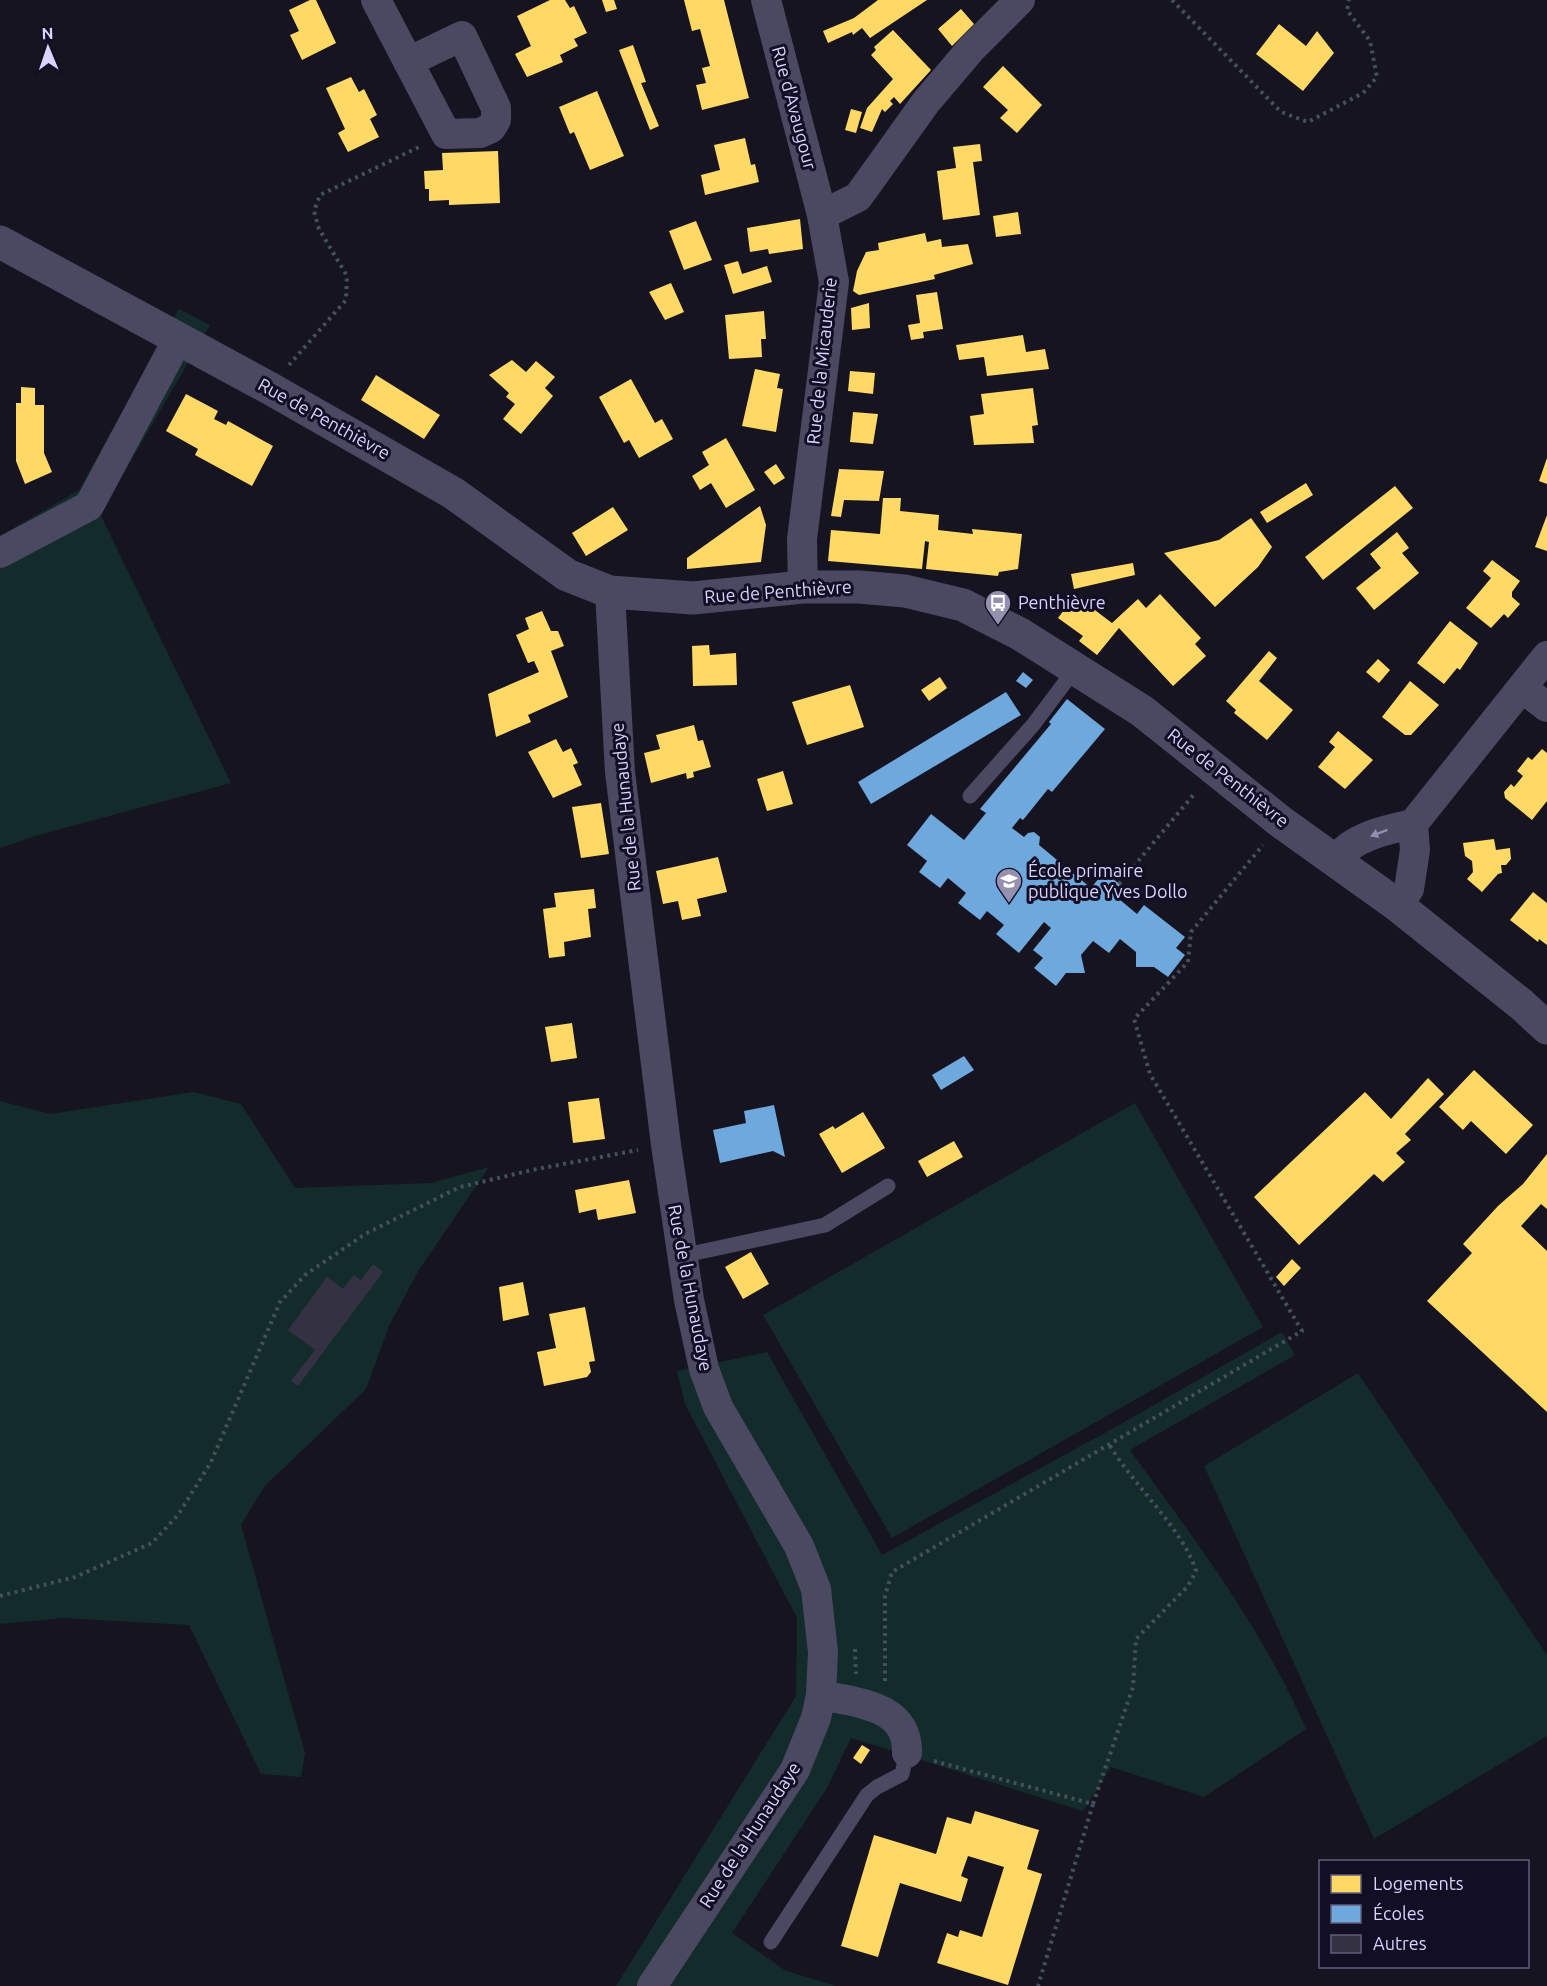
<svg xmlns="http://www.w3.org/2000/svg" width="1547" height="1986" font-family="Ubuntu,sans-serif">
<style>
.green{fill:#132b2b}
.homes{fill:#ffd966}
.schools{fill:#6fa8dc}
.building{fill:#343242}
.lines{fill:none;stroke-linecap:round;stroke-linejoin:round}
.path{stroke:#44505d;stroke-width:4;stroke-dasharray:3 4.5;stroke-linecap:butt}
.service{stroke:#4a4961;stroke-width:15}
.minor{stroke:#4a4961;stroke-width:30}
.tertiary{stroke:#4a4961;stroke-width:33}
.oneway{fill:#918eb0}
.labels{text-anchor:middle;stroke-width:6;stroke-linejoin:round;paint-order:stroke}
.street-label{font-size:18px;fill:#d8d4fe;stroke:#120f25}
.poi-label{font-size:18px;fill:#d8d4fe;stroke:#120f25;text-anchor:start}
</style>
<rect width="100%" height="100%" fill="#161420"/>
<path class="green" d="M 179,309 L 210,325 L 100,514 L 231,783 L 35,836 L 0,848 L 0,536 L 79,490 Z
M 194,1092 L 241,1104 L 295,1188 L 431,1183 L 489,1167 L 419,1270 L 389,1326 L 366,1389 L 264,1487 L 241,1525 L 305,1753 L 301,1777 L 261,1774 L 189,1625 L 63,1618 L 0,1624 L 0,1101 L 50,1114 Z
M 1135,1103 L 1263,1327 L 892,1538 L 763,1315 Z
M 1282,1332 L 1295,1355 L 1130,1450 C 1194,1539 1262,1627 1306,1729 L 1204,1797 L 1111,1767 L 1083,1811 L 851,1738 L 827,1788 L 732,1933 L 786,1971 L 836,1986 L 616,1986 L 796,1696 L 797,1618 L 685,1404 L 677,1371 L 767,1352 L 882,1555 L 1112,1429 Z
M 1358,1373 L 1547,1655 L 1547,1736 L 1374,1839 L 1204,1466 Z"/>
<path class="homes" d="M 310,0 L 316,0 L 336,43 L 302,60 L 290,35 L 299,31 L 289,10 Z
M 550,0 L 565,0 L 570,8 L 574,6 L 587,33 L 574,39 L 578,46 L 560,55 L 563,62 L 527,77 L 515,54 L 531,46 L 517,16 Z
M 602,0 L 614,0 L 617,9 L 606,12 Z
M 684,0 L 724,0 L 749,98 L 702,110 L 696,85 L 706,83 L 702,68 L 710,66 L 700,29 L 692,31 Z
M 878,0 L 927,0 L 870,38 L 862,28 L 853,35 L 852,32 L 828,43 L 823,31 L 854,18 Z
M 961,9 L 974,24 L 952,46 L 938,29 Z
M 1279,24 L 1306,46 L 1317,31 L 1334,53 L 1303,91 L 1256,54 Z
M 893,30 L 931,70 L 900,104 L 894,97 L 890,101 L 893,104 L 885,112 L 882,109 L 872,132 L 860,128 L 867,108 L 893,79 L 871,55 L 876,50 L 874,47 Z
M 633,45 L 646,82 L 641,83 L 659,126 L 650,130 L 619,50 Z
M 1003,66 L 1042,105 L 1017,133 L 1000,118 L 1008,110 L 983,87 Z
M 351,77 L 359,92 L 364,89 L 377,115 L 370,119 L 379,137 L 348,152 L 338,133 L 345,129 L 326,88 Z
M 597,91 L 624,156 L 590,170 L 574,132 L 570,134 L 559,107 Z
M 851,109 L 862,112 L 856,133 L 845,130 Z
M 745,138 L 751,165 L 755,164 L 759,182 L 705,195 L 701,175 L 720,170 L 714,145 Z
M 980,144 L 982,161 L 973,162 L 980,215 L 943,220 L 937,171 L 956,168 L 953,147 Z
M 498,151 L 500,203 L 449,205 L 449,200 L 429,201 L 429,189 L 425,189 L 424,171 L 443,170 L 442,153 Z
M 1018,212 L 1021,234 L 996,237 L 993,216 Z
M 800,219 L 803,249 L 769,254 L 768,249 L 750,252 L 747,228 Z
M 696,221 L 712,260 L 684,270 L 669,231 Z
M 925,233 L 927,242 L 941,239 L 942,247 L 968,244 L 973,264 L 934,275 L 935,279 L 859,295 L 853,291 L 857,271 L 866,252 L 879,250 L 878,243 Z
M 738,261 L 742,274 L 767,266 L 772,282 L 733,294 L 724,265 Z
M 671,283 L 684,312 L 665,320 L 649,292 Z
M 937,292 L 943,329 L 923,332 L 924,338 L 911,340 L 908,325 L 920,323 L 916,295 Z
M 869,303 L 870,328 L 852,330 L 851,308 Z
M 764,311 L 766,339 L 761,339 L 762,357 L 729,359 L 725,315 Z
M 1023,335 L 1026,352 L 1045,349 L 1049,369 L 987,376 L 984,357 L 959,360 L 956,345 Z
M 512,360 L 526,372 L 536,361 L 555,377 L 545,388 L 553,396 L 521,434 L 503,419 L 515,404 L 506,397 L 509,393 L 489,375 Z
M 755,369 L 780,374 L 777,388 L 783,389 L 776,432 L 742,426 Z
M 850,371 L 875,373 L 873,394 L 848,391 Z
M 376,375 L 440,415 L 424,439 L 361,400 Z
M 631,379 L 655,423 L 662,419 L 673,439 L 639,458 L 629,440 L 624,443 L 599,397 Z
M 21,387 L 35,388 L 35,405 L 44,405 L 44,453 L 52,472 L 25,484 L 16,461 L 16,403 L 21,403 Z
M 1033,388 L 1038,425 L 1032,426 L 1034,443 L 974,445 L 970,416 L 984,414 L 981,394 Z
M 186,394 L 218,411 L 214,419 L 226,425 L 228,421 L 273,446 L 252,486 L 195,455 L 198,449 L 166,431 Z
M 853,412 L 878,414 L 873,444 L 850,442 Z
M 726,438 L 755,490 L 726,508 L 711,483 L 700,490 L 692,476 L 709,465 L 702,452 Z
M 1547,458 L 1547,484 L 1539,481 Z
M 776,464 L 785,478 L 774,485 L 764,472 Z
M 839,469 L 884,471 L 879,501 L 844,500 L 841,517 L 831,516 Z
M 1306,483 L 1313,495 L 1267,523 L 1260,512 Z
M 1395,486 L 1413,508 L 1323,580 L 1305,557 Z
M 883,498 L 901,498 L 900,511 L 939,515 L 938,530 L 973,534 L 972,529 L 1022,534 L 1018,569 L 999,572 L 998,576 L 926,569 L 929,542 L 925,541 L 922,569 L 828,561 L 831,530 L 880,534 Z
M 760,506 L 766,525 L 761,562 L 687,569 L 687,558 Z
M 613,507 L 628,530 L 586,556 L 572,533 Z
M 1547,515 L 1547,551 L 1535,547 Z
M 1251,518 L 1272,547 L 1258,567 L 1215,607 L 1164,553 L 1219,540 Z
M 1397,532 L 1409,548 L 1402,553 L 1419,573 L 1374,610 L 1356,588 L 1381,568 L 1370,554 Z
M 1492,560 L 1520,581 L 1512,592 L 1512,597 L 1520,604 L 1508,618 L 1504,614 L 1491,628 L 1466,608 L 1491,578 L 1483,571 Z
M 1133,563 L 1135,575 L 1074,589 L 1071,574 Z
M 1160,594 L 1201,638 L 1195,644 L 1206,656 L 1173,686 L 1119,628 L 1097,655 L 1079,641 L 1083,636 L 1058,618 L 1075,595 L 1112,623 L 1138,599 L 1146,608 Z
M 542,611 L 551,631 L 558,631 L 564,646 L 551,651 L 568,697 L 528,715 L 531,722 L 496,737 L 488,694 L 539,672 L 534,661 L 528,663 L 516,635 L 529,629 L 525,618 Z
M 1450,621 L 1478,643 L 1460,670 L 1457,668 L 1444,684 L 1417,663 Z
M 709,645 L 710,655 L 736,653 L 737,685 L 693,686 L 692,646 Z
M 1269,651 L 1277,658 L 1259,681 L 1293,710 L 1267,740 L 1234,713 L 1236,710 L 1226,701 Z
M 1378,659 L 1390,670 L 1379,683 L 1366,672 Z
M 940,677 L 947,688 L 929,701 L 921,690 Z
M 1410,681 L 1439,705 L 1411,735 L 1405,735 L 1382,717 Z
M 850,685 L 864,727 L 807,745 L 792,702 Z
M 694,725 L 698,741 L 703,740 L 711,767 L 693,772 L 694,777 L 687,779 L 686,773 L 651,783 L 644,753 L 660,749 L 656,735 Z
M 1338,731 L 1373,760 L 1345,789 L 1318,767 L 1335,747 L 1329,742 Z
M 556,739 L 563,752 L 571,748 L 578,763 L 573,765 L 582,785 L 553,798 L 528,752 Z
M 1542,749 L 1547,753 L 1547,801 L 1532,820 L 1505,798 L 1504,792 L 1511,784 L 1514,787 L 1523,776 L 1517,771 L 1528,757 L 1532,760 Z
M 783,771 L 793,804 L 767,811 L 757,779 Z
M 601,803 L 609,854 L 581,858 L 572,807 Z
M 1494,839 L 1496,850 L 1510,848 L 1511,859 L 1506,865 L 1501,865 L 1502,873 L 1498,874 L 1482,892 L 1467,879 L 1473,872 L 1472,861 L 1465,856 L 1463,843 Z
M 718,857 L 727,892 L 697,899 L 701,916 L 682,920 L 678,901 L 663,904 L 656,871 Z
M 594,889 L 596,908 L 588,909 L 591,937 L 564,942 L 565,956 L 549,958 L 543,909 L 556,907 L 554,893 Z
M 1533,892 L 1547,903 L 1547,945 L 1539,939 L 1538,942 L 1510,920 Z
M 572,1023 L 577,1058 L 551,1062 L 545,1027 Z
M 1474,1070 L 1533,1125 L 1506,1154 L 1471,1121 L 1463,1130 L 1439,1107 Z
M 1428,1078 L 1444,1094 L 1405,1134 L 1411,1140 L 1396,1153 L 1405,1162 L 1383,1182 L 1374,1174 L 1299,1245 L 1254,1197 L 1365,1092 L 1391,1119 Z
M 599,1098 L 605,1139 L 573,1143 L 568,1102 Z
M 863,1112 L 885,1148 L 842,1173 L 819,1134 L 833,1126 L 835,1129 Z
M 954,1141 L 963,1157 L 927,1177 L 918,1161 Z
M 1547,1154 L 1547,1209 L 1541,1204 L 1521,1226 L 1547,1251 L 1547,1412 L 1427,1301 L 1472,1253 L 1463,1244 L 1498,1206 L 1523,1184 Z
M 629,1180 L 636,1213 L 598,1220 L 596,1209 L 579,1213 L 575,1190 Z
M 751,1252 L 769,1284 L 743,1299 L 725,1267 Z
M 1292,1259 L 1301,1268 L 1284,1286 L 1276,1277 Z
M 523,1282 L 529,1315 L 503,1321 L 499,1287 Z
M 585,1307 L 595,1361 L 589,1362 L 591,1372 L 587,1377 L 544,1386 L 537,1352 L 556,1348 L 549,1314 Z
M 862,1745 L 870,1750 L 861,1764 L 853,1758 Z
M 975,1811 L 1039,1830 L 1027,1869 L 1042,1874 L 1008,1985 L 937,1963 L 947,1933 L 958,1937 L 960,1930 L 982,1937 L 1004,1867 L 968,1856 L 961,1876 L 968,1879 L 961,1902 L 900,1883 L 878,1957 L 841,1946 L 874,1835 L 936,1854 L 947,1817 L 971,1824 Z"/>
<path class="schools" d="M 1023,672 L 1033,680 L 1026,688 L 1016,681 Z
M 1006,692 L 1021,715 L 871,804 L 858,782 Z
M 1067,699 L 1105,729 L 1052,792 L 1048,789 L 1023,820 L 1020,818 L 1012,828 L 1024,837 L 1028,833 L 1034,832 L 1040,837 L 1039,845 L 1091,888 L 1104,872 L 1126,889 L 1119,899 L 1137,914 L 1144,905 L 1185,937 L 1176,948 L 1185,955 L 1168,977 L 1154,967 L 1136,967 L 1136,952 L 1120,939 L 1109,953 L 1093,941 L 1081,955 L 1085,973 L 1066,973 L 1056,986 L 1034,968 L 1043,958 L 1033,950 L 1051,928 L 1044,922 L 1019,953 L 996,934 L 1004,925 L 987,911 L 980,920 L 958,903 L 966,893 L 948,878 L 940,888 L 919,872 L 927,861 L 907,845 L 931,814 L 964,840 L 986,813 L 980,809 L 1051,724 L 1049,722 Z
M 964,1056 L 974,1070 L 941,1090 L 932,1075 Z
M 774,1105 L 785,1157 L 773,1151 L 720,1163 L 713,1130 L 746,1123 L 744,1111 Z"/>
<path class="building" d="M 373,1264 L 383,1272 L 298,1386 L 291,1381 L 315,1350 L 288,1330 L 327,1277 L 343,1289 L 354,1275 L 361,1280 Z"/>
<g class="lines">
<path class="path" d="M 1172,0 L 1281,112 L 1308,122 L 1363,93 L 1377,77 L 1370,41 L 1347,10 L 1349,0
M 289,365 L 346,300 L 347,276 L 319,229 L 314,211 L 320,195 L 421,146
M 1119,884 L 1195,793
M 0,1596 L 75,1577 L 152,1543 L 178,1515 L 211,1462 L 280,1302 L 305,1275 L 365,1234 L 460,1187 L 532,1170 L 638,1150
M 855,1649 L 856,1674
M 885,1681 L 885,1596 L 892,1572 L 1302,1331 L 1150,1074 L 1134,1019 L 1188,962 L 1191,932 L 1263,845
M 934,1761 L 1093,1804 L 1038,1986
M 1093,1804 L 1133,1687 L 1136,1639 L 1188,1586 L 1196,1571 C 1183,1529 1133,1485 1109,1444"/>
<path class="service" d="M 970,796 L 1033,725 L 1075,669
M 681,1256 L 825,1225 L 888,1186
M 771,1942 L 867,1795 L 877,1787 L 902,1774 L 907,1753"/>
<path class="minor" d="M 376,0 L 446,134 L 480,133 L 491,128 L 496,120 L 496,108 L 462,36 L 408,62
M 766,0 L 822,215 L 834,282 L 802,539 L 803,587
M 822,215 L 858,197 L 926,102 L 971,49 L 1020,0
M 0,553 L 89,506 L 178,339
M 610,592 L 620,772 L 666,1145 L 689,1300 L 704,1369 L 718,1407 L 799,1546 L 816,1589 L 823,1652 L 821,1695 L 816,1718 L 795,1770 L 652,1986
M 1522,688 L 1547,707
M 1413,824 L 1547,656
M 1336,859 C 1354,836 1386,830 1413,824 L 1415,850 L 1409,889 L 1397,905
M 821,1695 C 858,1703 908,1705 907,1753"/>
<path class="tertiary" d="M 0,242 L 271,389 L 453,493 L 567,575 L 610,592 L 693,598 L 803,587 L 859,587 L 905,591 L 963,605 L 1020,634 L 1142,711 L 1281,822 L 1397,905 L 1521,1004 L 1547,1028"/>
</g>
<defs><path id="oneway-solid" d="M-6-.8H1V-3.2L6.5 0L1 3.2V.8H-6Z" transform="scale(1.5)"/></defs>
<use class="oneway" href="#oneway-solid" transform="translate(1379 833) rotate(159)"/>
<defs>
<g id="bus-pin" transform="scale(1.35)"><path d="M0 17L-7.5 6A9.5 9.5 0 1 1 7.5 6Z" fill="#9491b0" stroke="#120f25"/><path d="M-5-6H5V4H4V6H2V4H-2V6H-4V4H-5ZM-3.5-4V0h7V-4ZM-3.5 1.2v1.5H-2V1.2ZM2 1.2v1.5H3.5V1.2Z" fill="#fff"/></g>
<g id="school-pin" transform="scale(1.35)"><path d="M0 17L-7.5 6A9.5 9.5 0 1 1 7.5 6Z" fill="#9491b0" stroke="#120f25"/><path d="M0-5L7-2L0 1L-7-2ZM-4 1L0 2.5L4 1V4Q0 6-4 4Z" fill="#fff"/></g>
</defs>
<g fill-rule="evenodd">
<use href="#bus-pin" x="998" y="603"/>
<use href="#school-pin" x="1009" y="881"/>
</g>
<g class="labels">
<g class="street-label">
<text transform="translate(794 108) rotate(75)" y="6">Rue d'Avaugour</text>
<text transform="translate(822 361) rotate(-84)" y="6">Rue de la Micauderie</text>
<text transform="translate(324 419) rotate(29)" y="6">Rue de Penthièvre</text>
<text transform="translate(778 592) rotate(-4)" y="6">Rue de Penthièvre</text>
<text transform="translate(1228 778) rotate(38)" y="6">Rue de Penthièvre</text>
<text transform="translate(626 807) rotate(-96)" y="6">Rue de la Hunaudaye</text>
<text transform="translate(690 1288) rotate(79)" y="6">Rue de la Hunaudaye</text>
<text transform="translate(750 1835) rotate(-57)" y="6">Rue de la Hunaudaye</text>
</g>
<g class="poi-label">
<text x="1018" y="609">Penthièvre</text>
<text x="1028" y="877">École primaire<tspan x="1028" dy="21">publique Yves Dollo</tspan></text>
</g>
</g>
<rect x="1319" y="1860" width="210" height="108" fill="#120f25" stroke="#615e7c" stroke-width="1.5"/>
<rect x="1331" y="1875" width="30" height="18" fill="#ffd966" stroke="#615e7c" stroke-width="1.5"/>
<text x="1373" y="1890" font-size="18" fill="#d8d4fe">Logements</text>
<rect x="1331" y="1905" width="30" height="18" fill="#6fa8dc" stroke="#615e7c" stroke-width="1.5"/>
<text x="1373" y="1920" font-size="18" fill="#d8d4fe">Écoles</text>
<rect x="1331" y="1935" width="30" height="18" fill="#343242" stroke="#615e7c" stroke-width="1.5"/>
<text x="1373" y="1950" font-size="18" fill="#d8d4fe">Autres</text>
<g transform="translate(48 48) rotate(358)" stroke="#120f25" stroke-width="4.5" paint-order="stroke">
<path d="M0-4.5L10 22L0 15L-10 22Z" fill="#d8d4fe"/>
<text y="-9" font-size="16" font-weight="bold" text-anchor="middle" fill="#d8d4fe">N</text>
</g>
</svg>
